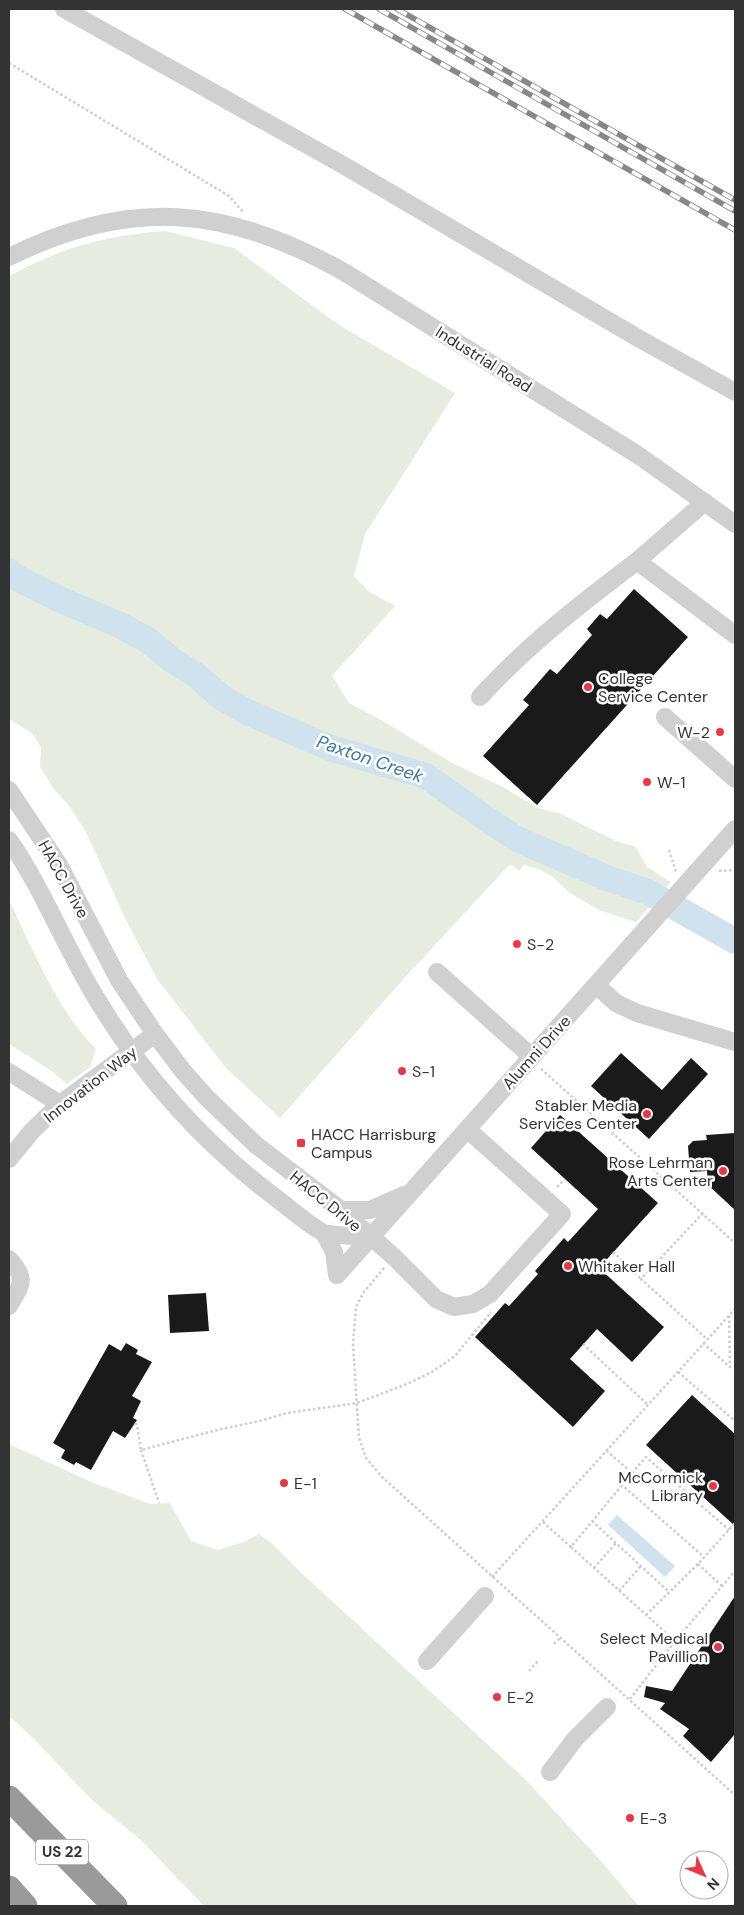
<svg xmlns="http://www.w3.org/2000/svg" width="744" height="1915" font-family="'DM Sans',sans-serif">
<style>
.green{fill:#e6ecdf}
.water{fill:#cfe2ee}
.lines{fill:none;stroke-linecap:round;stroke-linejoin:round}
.river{stroke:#cfe2ee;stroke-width:26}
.building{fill:#1a1a1a}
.path{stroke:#cdcdcd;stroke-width:2.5;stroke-dasharray:2.5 2.5;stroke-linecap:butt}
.minor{stroke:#d0d0d0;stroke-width:18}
.highway{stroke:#9a9a9a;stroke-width:25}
.rail-casing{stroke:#888;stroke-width:5.5}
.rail{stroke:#fff;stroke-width:4;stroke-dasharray:11;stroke-linecap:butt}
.poi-dot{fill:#e63946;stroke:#fff;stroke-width:2}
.labels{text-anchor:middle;stroke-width:5;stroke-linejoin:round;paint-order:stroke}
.shield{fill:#fff;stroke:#707070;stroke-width:1}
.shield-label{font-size:15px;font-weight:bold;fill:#333}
.street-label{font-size:16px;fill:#333;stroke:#fff}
.poi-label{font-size:16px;fill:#333;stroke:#fff;text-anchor:start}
.water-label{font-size:18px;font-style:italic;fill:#3f7597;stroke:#fff}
</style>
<rect width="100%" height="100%" fill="#fff"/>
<path class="green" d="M 165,231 L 234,248 L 339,325 L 455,393 L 365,534 L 354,576 L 368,591 L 395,606 L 332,676 L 349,703 L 381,720 L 454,764 L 501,786 L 538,808 L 561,814 L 616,841 L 636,847 L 647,867 L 671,882 L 636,922 L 599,910 L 570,893 L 553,877 L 539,869 L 524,865 L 519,871 L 510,864 L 408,974 L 280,1118 L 226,1068 L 157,979 L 125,918 L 86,832 L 70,807 L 54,789 L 40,767 L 41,748 L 38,742 L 32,733 L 9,719 L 9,276 C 64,247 103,236 165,231 Z
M 9,900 C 32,948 58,1012 96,1049 L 90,1067 L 67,1084 L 49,1069 L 9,1044 Z
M 9,1444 L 91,1482 L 150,1504 L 170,1503 L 191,1541 L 218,1550 L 244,1542 L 259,1534 L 275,1546 L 295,1567 L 524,1778 L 600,1860 L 639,1906 L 204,1906 L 142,1841 L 92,1800 L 33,1738 L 9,1716 Z"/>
<path class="water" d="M 617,1515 L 675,1566 L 665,1577 L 608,1525 Z"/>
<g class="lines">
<path class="river" d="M 9,572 L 19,579 L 61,600 L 120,625 L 149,641 L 173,661 L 196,675 L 221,697 L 247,712 L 330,748 L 426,776 L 485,818 L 517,839 L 607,878 L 648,892 L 735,941"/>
</g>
<path class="building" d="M 634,589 L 688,637 L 537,805 L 483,756 L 529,705 L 523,700 L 550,669 L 557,674 L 592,635 L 587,629 L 600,614 L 607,619 Z
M 621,1053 L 662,1090 L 691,1058 L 708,1074 L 649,1139 L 591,1086 Z
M 560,1115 L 658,1203 L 599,1268 L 664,1327 L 632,1362 L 597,1329 L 570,1359 L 605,1391 L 573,1427 L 475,1337 L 505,1303 L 509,1306 L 538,1274 L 535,1271 L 564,1238 L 568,1242 L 598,1209 L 531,1148 Z
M 735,1133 L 735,1210 L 708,1185 L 707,1171 L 690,1172 L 688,1146 L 693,1141 L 707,1140 L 706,1135 Z
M 206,1293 L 209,1331 L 170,1333 L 168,1295 Z
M 126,1343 L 138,1350 L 136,1354 L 152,1362 L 132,1396 L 141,1401 L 133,1418 L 137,1420 L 125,1438 L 113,1431 L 91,1470 L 76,1462 L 74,1465 L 61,1458 L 65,1450 L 53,1443 L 109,1344 L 121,1351 Z
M 692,1395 L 735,1434 L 735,1526 L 646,1445 Z
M 735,1596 L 735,1734 L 711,1762 L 683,1736 L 689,1729 L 660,1709 L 665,1703 L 644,1697 L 646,1686 L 672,1691 Z"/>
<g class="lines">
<path class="path" d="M 9,63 L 229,196 L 243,212
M 669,850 L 676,872
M 719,871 L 735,870
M 541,1069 L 735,1243
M 557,1187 L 565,1179
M 703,1213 L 641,1279 L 707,1339
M 613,1252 L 641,1279
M 384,1268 L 363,1293 L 356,1307 L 353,1345 L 359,1438 L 366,1458 L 382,1477 L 735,1795
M 703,1343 L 730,1367 L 729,1315
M 583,1344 L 648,1405
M 678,1372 L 735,1421
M 135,1423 L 137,1425 L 141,1450 L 221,1429 L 260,1421 L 287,1413 L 357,1403 L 407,1384 L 432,1372 L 455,1356 L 491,1312
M 141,1450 L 159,1503
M 632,1473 L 646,1457 L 729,1530
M 621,1484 L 704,1557
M 592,1521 L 669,1592
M 543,1522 L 571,1547 L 632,1473 L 607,1451
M 571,1547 L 675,1641
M 698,1564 L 722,1586
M 594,1568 L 616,1543
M 492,1577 L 735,1309
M 619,1591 L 641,1566
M 646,1615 L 698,1564 L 735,1523
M 554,1644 L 561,1637
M 529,1671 L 538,1661
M 630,1699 L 675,1641 L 735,1571"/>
<path class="minor" d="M 64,9 L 343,165 L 638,338 L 735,392
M 9,257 C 131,197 227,206 344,272 L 638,455 L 735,524
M 705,502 L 637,561 L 735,635
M 480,697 C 527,645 582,603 637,561
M 665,717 L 735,779
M 9,790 L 59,865 L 119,980 L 155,1034 L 183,1071 L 206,1097 L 256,1145 L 341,1210 L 394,1257 L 436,1299 L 454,1307 L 473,1304 L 490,1294 L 562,1214 L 467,1129
M 9,840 C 43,889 64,945 95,996 C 142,1075 203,1143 276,1198 C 291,1209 306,1223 322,1232 C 330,1236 360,1236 371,1237
M 437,972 L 532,1057
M 596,985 L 616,1003 L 637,1013 L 735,1042
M 9,1072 L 60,1104
M 9,1159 L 32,1131 L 60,1104 L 155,1034
M 341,1210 L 370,1210 L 404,1195
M 324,1233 L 334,1252 L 337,1275
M 9,1259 C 28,1280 21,1284 9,1306
M 337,1275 L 735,829
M 427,1661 L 485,1596
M 550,1772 L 575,1739 L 607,1707"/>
<path class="highway" d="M 9,1798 L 115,1906
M 9,1888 L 25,1906"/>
<g class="rail-casing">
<path id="rail" d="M 345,9 L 735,230
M 379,9 L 735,211
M 397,9 L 735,200"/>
</g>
<use href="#rail" class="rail"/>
</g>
<g class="poi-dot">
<circle cx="588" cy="687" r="5"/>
<circle cx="720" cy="732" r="5"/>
<circle cx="647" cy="782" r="5"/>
<circle cx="517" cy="944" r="5"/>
<circle cx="402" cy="1071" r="5"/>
<circle cx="647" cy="1114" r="5"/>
<rect x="296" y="1138" width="10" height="10" rx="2.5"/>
<circle cx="723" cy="1171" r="5"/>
<circle cx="568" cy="1266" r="5"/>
<circle cx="284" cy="1483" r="5"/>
<circle cx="713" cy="1486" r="5"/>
<circle cx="718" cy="1647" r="5"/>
<circle cx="497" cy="1697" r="5"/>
<circle cx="630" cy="1818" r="5"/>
</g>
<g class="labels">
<rect class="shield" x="36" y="1839.5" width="52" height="25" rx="4"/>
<g class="shield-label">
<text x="62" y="1857">US 22</text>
</g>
<g class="street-label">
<text transform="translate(484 359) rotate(32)" y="6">Industrial Road</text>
<text transform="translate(64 879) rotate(61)" y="6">HACC Drive</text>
<text transform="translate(536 1052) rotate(-48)" y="6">Alumni Drive</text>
<text transform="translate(90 1084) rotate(-38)" y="6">Innovation Way</text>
<text transform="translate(326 1201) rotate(39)" y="6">HACC Drive</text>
</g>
<g class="poi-label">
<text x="598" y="684">College<tspan x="598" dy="18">Service Center</tspan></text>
<text x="710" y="738" text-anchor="end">W-2</text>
<text x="657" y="788">W-1</text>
<text x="527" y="950">S-2</text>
<text x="412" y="1077">S-1</text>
<text x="637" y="1111" text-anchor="end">Stabler Media<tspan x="637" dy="18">Services Center</tspan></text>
<text x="311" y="1140">HACC Harrisburg<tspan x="311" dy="18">Campus</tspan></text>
<text x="713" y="1168" text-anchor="end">Rose Lehrman<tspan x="713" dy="18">Arts Center</tspan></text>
<text x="578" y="1272">Whitaker Hall</text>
<text x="703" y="1483" text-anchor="end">McCormick<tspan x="703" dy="18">Library</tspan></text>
<text x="294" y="1489">E-1</text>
<text x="708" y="1644" text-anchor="end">Select Medical<tspan x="708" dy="18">Pavillion</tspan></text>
<text x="507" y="1703">E-2</text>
<text x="640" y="1824">E-3</text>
</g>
<g class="water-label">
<text transform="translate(370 759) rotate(19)" y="6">Paxton Creek</text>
</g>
</g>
<rect width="744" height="1915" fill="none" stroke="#333333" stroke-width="20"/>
<g transform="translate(704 1875) rotate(134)"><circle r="24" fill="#ffffff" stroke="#adadad"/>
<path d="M0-4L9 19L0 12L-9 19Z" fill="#e63946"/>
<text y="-8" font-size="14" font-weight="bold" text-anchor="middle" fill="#333333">N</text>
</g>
</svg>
